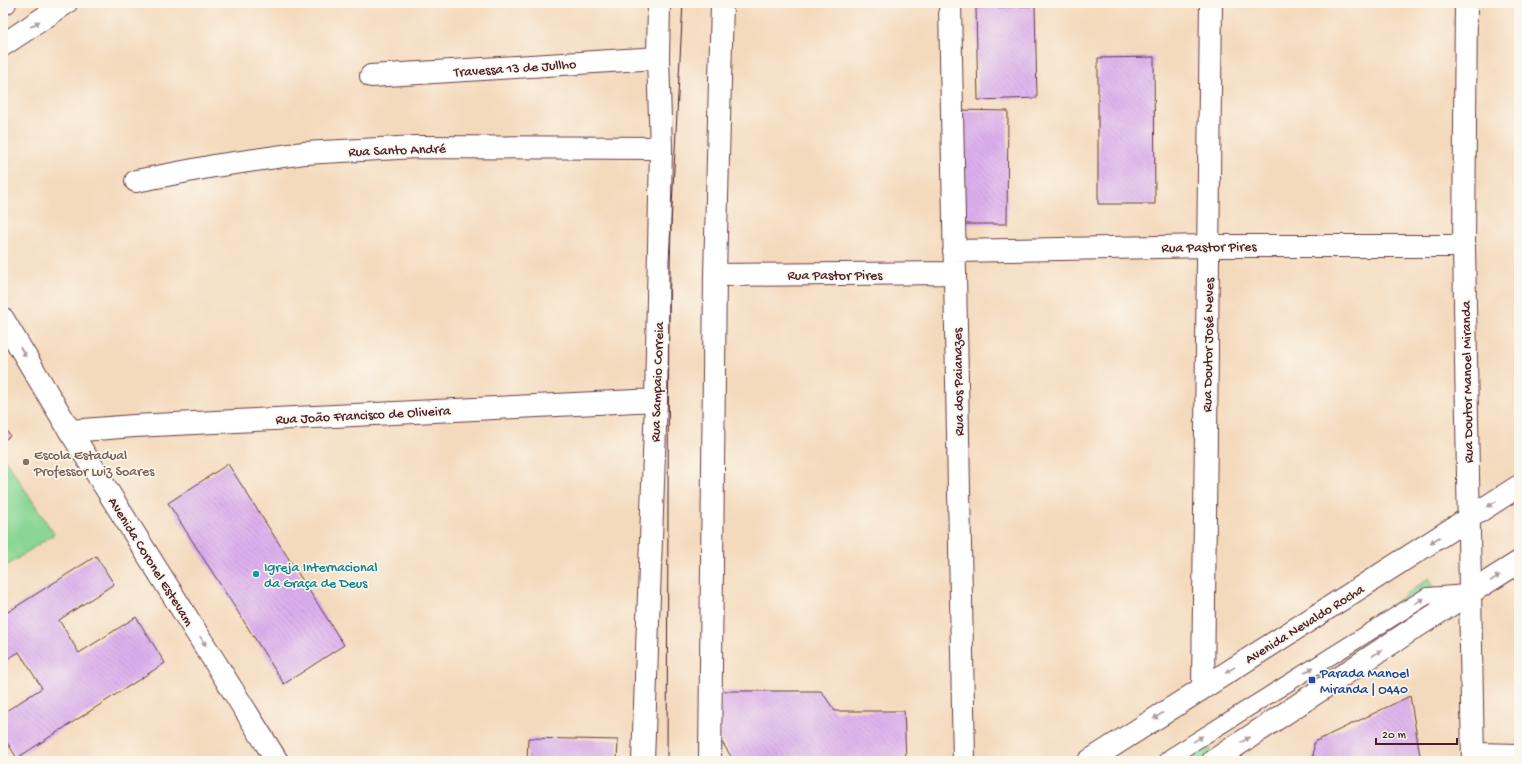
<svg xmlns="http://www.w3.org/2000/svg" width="1522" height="764" font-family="'Gochi Hand',sans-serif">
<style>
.grass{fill:url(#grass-tufts);stroke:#6a7b60}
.park{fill:#8ad795;stroke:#6a7b60}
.building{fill:url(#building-back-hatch)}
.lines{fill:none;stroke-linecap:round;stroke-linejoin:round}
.lane-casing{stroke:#643b41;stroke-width:18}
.street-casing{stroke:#643b41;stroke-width:24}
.secondary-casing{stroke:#643b41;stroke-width:24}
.primary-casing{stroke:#643b41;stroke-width:24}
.highway-casing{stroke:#643b41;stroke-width:24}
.lane{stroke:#fff;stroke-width:16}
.street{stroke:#fff;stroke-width:22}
.secondary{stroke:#fff;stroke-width:22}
.primary{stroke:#fff;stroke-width:22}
.highway{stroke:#fff;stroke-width:22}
.tram{stroke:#4a1f2b;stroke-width:1}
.oneway{fill:#ae9aa0}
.education-dot{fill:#8d6e63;stroke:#fbf7ec;stroke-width:1.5}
.culture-dot{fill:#0f9aa8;stroke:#fbf7ec;stroke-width:1.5}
.transit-dot{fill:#1a4fb4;stroke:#fbf7ec;stroke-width:1.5}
.labels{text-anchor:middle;stroke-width:3.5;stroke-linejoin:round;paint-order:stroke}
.street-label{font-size:14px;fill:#4a1f2b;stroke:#fbf7ec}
.education-label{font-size:14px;fill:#785e54;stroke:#fbf7ec;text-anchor:start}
.culture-label{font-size:14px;fill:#0d838f;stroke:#fbf7ec;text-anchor:start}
.transit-label{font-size:14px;fill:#164399;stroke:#fbf7ec;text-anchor:start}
</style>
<defs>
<pattern id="grass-tufts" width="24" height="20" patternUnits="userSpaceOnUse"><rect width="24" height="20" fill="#8ad795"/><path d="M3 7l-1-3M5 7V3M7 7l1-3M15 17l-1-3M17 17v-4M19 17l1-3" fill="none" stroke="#79b881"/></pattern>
<pattern id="building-back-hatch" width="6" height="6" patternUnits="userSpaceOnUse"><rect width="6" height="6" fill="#dbafed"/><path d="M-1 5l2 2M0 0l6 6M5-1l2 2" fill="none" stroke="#bd96cb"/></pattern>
</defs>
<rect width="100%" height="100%" fill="#fbf7ec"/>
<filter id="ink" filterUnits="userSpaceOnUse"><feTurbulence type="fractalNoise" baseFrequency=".025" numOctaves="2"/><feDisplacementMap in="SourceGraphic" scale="8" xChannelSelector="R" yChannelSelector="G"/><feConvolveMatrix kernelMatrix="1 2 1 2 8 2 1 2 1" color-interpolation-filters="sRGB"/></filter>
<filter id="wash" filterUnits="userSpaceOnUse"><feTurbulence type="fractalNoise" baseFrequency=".012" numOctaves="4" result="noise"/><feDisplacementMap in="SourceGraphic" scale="16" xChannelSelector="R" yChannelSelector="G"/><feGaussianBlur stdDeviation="0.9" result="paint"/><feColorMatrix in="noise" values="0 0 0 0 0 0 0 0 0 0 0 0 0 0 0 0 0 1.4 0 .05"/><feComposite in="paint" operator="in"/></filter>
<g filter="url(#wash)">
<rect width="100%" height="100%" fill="#f4dabd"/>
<path class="grass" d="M 1429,578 L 1435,589 L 1368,622 Z
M 1204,742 L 1212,752 L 1199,761 L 1183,761 Z"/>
<path class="park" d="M 3,456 L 54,534 L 3,568 Z"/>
<g id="blocks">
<path class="building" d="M 1035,6 L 1037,98 L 978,100 L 976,8 Z
M 1154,57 L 1155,204 L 1098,204 L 1098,58 Z
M 959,110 L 1008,111 L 1007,224 L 958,224 Z
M 3,425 L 10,436 L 3,441 Z
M 228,464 L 344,645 L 284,684 L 168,503 Z
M 96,556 L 114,584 L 59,620 L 79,653 L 136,617 L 165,663 L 17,758 L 3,736 L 3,713 L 42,688 L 19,652 L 3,662 L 3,615 Z
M 718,691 L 821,691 L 835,711 L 904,711 L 906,761 L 734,761 L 718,736 Z
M 1410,696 L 1421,761 L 1313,761 L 1314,742 Z
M 528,738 L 618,740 L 617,761 L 527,761 Z"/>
</g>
</g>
<g filter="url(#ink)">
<use href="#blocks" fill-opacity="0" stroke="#643b41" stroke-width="1"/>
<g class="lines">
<g class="lane-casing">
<path id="lane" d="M 1166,761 L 1172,756 L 1427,596 L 1467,593"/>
</g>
<g class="street-casing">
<path id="street" d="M 950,3 L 964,761
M 3,4 L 5,3
M 3,45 L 66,3
M 371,76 L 658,58
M 136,181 L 214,166 L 304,153 L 417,147 L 661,148
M 954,251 L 1208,246 L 1464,246
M 715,275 L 955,273
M 70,431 L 134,426 L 656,400
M 1203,687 L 1211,3
M 643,761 L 656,400 L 661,148 L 658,58 L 659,3"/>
</g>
<g class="secondary-casing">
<path id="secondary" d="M 1466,3 L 1464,246 L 1473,761
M 1474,754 L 1519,755
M 710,761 L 715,275 L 722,3"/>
</g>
<g class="primary-casing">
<path id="primary" d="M 3,319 L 70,431 L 277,761"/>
</g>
<g class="highway-casing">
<path id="highway" d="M 1089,761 L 1519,486
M 1213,761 L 1419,625 L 1519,562"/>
</g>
<use href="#lane" class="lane"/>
<use href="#street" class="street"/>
<use href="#secondary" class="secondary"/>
<use href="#primary" class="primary"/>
<use href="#highway" class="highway"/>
<path class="tram" d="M 667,761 L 669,261 L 683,3"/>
</g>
<defs><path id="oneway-solid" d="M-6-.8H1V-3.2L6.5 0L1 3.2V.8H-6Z"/></defs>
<g class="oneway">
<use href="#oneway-solid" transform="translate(35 24) rotate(-33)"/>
<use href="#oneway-solid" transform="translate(23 352) rotate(59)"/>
<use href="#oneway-solid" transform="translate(1492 504) rotate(147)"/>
<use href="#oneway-solid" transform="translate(1435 540) rotate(147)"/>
<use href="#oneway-solid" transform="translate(1495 578) rotate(-33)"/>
<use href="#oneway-solid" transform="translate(1419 601) rotate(-31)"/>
<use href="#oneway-solid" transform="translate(203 641) rotate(58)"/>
<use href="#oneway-solid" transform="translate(1377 653) rotate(-33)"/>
<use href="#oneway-solid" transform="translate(1230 670) rotate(148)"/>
<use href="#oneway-solid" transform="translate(1309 670) rotate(-32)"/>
<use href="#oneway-solid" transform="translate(1158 716) rotate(147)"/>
<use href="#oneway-solid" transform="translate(1198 739) rotate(-32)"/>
<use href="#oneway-solid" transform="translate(1245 740) rotate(-33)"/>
</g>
</g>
<circle class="education-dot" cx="26" cy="462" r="4"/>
<circle class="culture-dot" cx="256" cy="574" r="4"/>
<rect class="transit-dot" x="1308" y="676" width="8" height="8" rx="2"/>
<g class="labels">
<g class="street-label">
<text transform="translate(515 67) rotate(-4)" y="5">Travessa 13 de Jullho</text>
<text transform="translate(397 149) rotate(-2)" y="5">Rua Santo André</text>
<text transform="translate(1209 246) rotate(-1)" y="5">Rua Pastor Pires</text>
<text x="835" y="279">Rua Pastor Pires</text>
<text transform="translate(1207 345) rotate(-89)" y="5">Rua Doutor José Neves</text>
<text transform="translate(656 382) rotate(-88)" y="5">Rua Sampaio Correia</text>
<text transform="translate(957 382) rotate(-91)" y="5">Rua dos Paianazes</text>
<text transform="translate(1466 382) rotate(-91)" y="5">Rua Doutor Manoel Miranda</text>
<text transform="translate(363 414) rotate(-3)" y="5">Rua João Francisco de Oliveira</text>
<text transform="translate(152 561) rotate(58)" y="5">Avenida Coronel Estevam</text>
<text transform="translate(1304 623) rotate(-32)" y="5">Avenida Nevaldo Rocha</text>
</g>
<g class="education-label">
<text x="34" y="459">Escola Estadual<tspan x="34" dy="16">Professor Luiz Soares</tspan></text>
</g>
<g class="culture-label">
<text x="264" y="571">Igreja Internacional<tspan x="264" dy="16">da Graça de Deus</tspan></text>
</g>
<g class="transit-label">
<text x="1320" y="677">Parada Manoel<tspan x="1320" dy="16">Miranda | O440</tspan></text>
</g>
</g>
<rect width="1522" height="764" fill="none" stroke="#fbf7ec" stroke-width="16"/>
<path d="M1376 738v6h81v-6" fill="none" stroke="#4a1f2b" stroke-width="2"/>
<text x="1382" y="738" font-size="12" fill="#4a1f2b" stroke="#fbf7ec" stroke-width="3" paint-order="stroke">20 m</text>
</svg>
